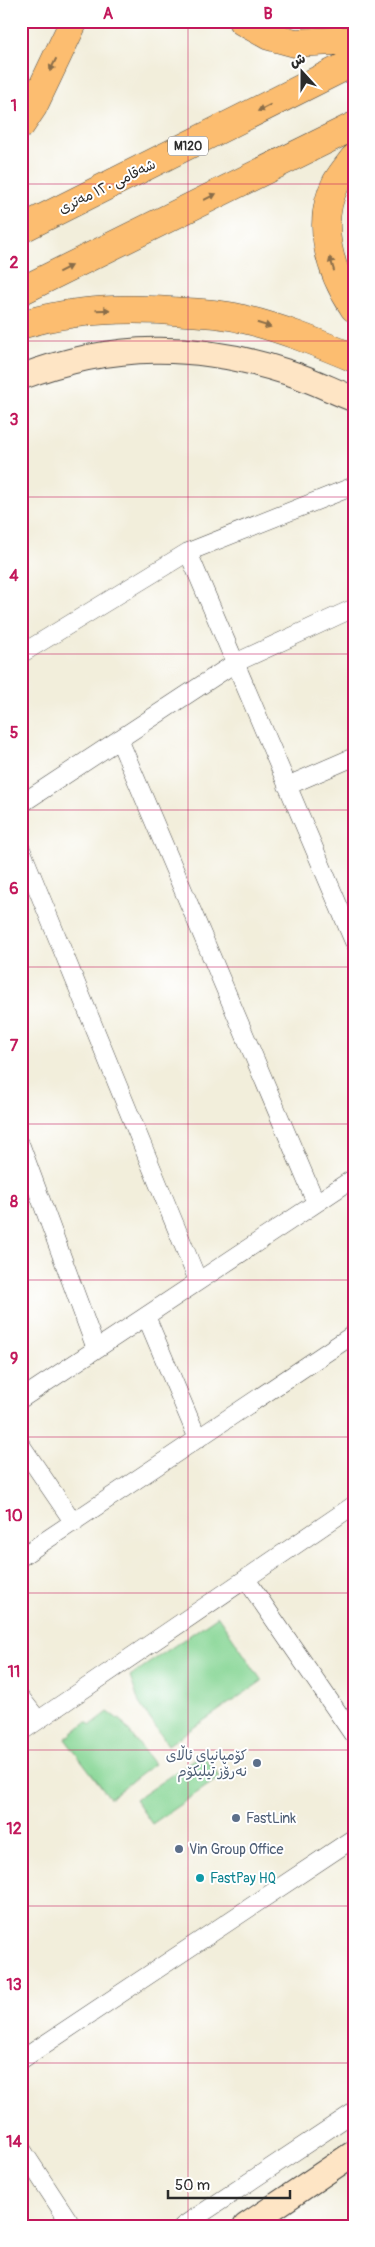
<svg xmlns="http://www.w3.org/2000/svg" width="375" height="2247" font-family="Pangolin,'Playpen Sans Arabic',sans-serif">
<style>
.green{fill:#87d695;stroke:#598060}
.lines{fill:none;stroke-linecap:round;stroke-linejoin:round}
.street-casing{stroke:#494845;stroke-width:19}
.secondary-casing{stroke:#494845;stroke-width:27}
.highway-casing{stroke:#494845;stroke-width:29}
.street{stroke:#fff;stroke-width:18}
.secondary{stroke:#fee5c5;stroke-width:25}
.highway{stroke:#fcbd6f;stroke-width:28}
.oneway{fill:#896d4a}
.grid{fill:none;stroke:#c2185b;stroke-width:1;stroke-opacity:0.55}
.service-dot{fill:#5c6f8a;stroke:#fff;stroke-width:2}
.culture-dot{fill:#0f9aa8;stroke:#fff;stroke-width:2}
.labels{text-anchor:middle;stroke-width:4;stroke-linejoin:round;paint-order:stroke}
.shield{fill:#fff;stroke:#6b6b6b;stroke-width:1}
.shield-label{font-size:12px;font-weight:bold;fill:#2b2b2b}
.street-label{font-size:14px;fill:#2b2b2b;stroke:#fff}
.service-label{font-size:14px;fill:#4e5e75;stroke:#fff;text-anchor:start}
.culture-label{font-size:14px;fill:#0d838f;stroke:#fff;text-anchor:start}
.neatline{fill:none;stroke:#c2185b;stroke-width:2}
.grid-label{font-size:16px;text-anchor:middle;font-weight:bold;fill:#c2185b}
</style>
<rect width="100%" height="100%" fill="#fff"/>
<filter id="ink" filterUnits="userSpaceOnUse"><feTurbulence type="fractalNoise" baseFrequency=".02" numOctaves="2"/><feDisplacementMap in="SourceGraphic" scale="10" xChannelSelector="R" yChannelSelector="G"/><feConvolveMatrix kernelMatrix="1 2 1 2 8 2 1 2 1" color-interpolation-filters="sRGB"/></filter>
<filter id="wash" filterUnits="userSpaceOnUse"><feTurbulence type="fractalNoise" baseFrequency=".0096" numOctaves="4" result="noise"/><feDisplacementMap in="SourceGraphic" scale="20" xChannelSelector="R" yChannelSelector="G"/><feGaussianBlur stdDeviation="1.12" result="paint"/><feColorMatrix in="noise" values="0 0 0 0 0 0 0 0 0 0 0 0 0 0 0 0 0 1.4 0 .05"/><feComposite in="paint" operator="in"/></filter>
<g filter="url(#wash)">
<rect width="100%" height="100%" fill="#f2eedb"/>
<path class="green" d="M 218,1616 L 262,1681 L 168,1745 L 139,1703 L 130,1676 Z
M 108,1712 L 121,1721 L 154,1764 L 110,1798 L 65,1739 L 86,1722 L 91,1725 Z
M 202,1754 L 220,1777 L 152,1824 L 135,1800 Z"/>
</g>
<g filter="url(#ink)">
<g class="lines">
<g class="street-casing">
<path id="street" d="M 188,552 L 354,942
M 21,654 L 188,552 L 354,486
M 119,739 L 316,1203
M 287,786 L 354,757
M 21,804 L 235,663 L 354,608
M 21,849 L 198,1281
M 21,1146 L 96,1349
M 146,1316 L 198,1439
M 21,1399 L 354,1178
M 21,1445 L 74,1523
M 21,1557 L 354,1334
M 246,1579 L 354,1736
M 21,1698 L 38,1720
M 21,1732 L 354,1505
M 21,2060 L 354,1838
M 21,2148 L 72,2226
M 183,2226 L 354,2112"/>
</g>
<g class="secondary-casing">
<path id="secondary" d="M 21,377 C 113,342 197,342 290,373 C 312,380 333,391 354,399
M 246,2226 L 354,2153"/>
</g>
<g class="highway-casing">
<path id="highway" d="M 242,21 L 269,36 L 295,43 L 354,40
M 21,125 L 33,107 L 74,21
M 354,158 C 348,166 341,174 336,183 C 315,224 330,272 354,308
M 21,229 L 354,62
M 21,291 L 354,126
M 21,325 C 75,308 131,307 186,312 C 205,313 225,314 243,319 C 281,328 318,343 354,358"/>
</g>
<use href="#street" class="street"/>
<use href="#secondary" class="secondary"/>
<use href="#highway" class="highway"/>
</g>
<defs><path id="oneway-solid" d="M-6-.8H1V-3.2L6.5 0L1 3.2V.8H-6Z" transform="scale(1.25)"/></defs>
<g class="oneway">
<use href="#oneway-solid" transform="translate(53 65) rotate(116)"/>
<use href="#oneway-solid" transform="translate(264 108) rotate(153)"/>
<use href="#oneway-solid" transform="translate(210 197) rotate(-27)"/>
<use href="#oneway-solid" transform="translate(332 264) rotate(-107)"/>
<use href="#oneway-solid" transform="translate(65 269) rotate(-27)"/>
<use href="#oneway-solid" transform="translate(103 310) rotate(-2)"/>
<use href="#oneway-solid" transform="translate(264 325) rotate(18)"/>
</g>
</g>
<path class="grid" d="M 188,21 L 188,2226M 21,184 L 354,184M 21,341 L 354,341M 21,497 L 354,497M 21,654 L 354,654M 21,810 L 354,810M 21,967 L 354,967M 21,1124 L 354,1124M 21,1280 L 354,1280M 21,1437 L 354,1437M 21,1593 L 354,1593M 21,1750 L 354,1750M 21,1906 L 354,1906M 21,2063 L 354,2063"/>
<g class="service-dot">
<circle cx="257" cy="1763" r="5"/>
<circle cx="236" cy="1818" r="5"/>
<circle cx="179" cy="1849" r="5"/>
</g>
<circle class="culture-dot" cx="200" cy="1878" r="5"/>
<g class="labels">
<rect class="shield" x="168" y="136.5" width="40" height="19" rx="4"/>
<g class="shield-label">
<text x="188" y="150">M120</text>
</g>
<g class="street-label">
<text transform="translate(107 186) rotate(-26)" y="5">شەقامی ١٢٠ مەتری</text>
</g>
<g class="service-label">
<text x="247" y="1760" text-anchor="end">كۆمپانیای ئاڵای<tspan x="247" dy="16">نه‌رۆز تیلیكۆم</tspan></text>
<text x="246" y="1823">FastLink</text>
<text x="189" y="1854">Vin Group Office</text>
</g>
<g class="culture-label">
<text x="210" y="1883">FastPay HQ</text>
</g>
</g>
<rect width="375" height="2247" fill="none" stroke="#fff" stroke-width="55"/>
<g transform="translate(302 72) rotate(339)" stroke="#ffffff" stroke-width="4" paint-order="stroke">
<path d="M0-4L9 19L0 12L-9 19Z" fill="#2b2b2b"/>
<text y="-8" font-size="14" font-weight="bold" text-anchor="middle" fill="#2b2b2b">ش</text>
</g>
<path d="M168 2190v8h122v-8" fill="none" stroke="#2b2b2b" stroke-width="2.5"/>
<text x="175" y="2190" font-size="15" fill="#2b2b2b" stroke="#ffffff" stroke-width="4" paint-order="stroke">50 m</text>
<rect x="28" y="28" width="320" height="2192" class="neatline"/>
<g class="grid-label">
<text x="108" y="19">A</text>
<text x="268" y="19">B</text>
<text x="14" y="111">1</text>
<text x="14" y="268">2</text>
<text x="14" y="425">3</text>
<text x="14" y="581">4</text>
<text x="14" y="738">5</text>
<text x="14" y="894">6</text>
<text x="14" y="1051">7</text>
<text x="14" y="1207">8</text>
<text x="14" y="1364">9</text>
<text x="14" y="1521">10</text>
<text x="14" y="1677">11</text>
<text x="14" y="1834">12</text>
<text x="14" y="1990">13</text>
<text x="14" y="2147">14</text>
</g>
</svg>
